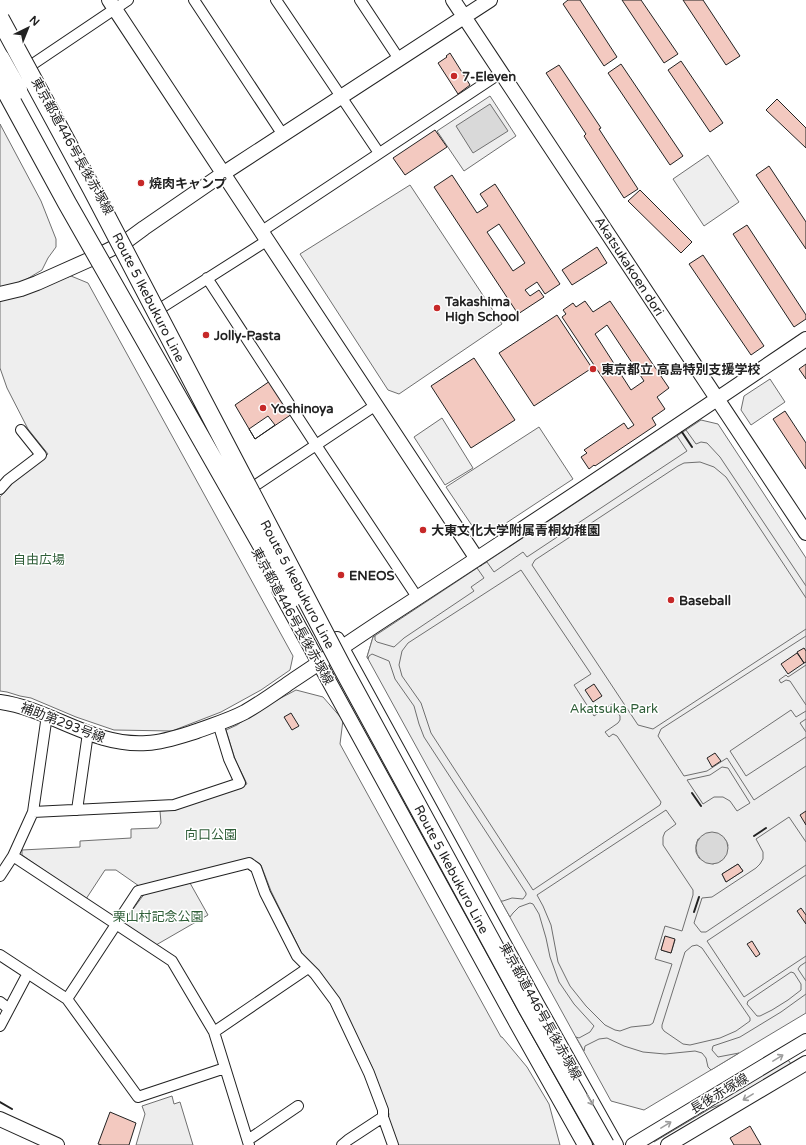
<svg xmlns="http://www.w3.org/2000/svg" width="806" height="1145" font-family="'Varela Round','Noto Sans JP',sans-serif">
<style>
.green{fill:#eee;stroke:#6f6f6f}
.parking{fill:#ededed;stroke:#6f6f6f;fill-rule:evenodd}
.water{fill:#d9d9d9;stroke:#6f6f6f}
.building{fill:#f3c9c0;stroke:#222;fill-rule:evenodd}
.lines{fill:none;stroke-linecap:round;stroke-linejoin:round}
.street-casing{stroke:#222;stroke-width:12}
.secondary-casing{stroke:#222;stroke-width:16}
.street{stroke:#fff;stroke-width:10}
.secondary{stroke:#fff;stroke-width:14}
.highway-bridge-casing{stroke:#222;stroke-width:20;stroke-linecap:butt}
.highway-bridge{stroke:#fff;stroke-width:18}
.wall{stroke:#222;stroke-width:2}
.oneway{stroke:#9c9c9c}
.poi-dot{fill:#c62828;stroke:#fff;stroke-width:1.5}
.labels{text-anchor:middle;stroke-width:3;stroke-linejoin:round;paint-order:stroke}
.poi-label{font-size:13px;font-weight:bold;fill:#222;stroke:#fff;text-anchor:start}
.street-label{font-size:13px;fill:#222;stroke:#fff}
.park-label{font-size:13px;fill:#2f5e38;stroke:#fff}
</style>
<rect width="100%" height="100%" fill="#fff"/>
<path class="green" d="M 490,96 L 516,136 L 464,171 L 437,131 Z
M 0,124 L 41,201 L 56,239 L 56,247 L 48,258 L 42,270 L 22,282 L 0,287 Z
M 708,155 L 739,202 L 704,226 L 673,179 Z
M 410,185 L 502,324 L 399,394 L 388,390 L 300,254 Z
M 71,276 L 88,283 L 293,656 L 290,670 L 261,690 L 221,712 L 172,731 L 114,730 L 76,717 L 31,698 L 20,696 L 7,692 L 0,691 L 0,497 L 16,479 L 48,454 L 28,429 L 7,388 L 0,368 L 0,298 Z
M 442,418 L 473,468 L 445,485 L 414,437 Z
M 701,420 L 718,424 L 806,558 L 806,1013 L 644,1110 L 611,1101 L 367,657 L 373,637 Z
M 539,427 L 573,479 L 488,535 L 477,533 L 446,487 Z
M 296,690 L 323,697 L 343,720 L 340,744 L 501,1037 L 502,1037 L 527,1067 L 549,1104 L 560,1145 L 397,1145 L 388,1121 L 389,1114 L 372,1067 L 339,999 L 321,974 L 302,954 L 271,891 L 261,865 L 250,860 L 139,886 L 116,870 L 105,870 L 86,899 L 22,855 L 22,850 L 80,847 L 80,841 L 131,838 L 131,829 L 158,828 L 161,823 L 160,811 L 175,810 L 247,784 L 235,759 L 226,730 L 237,725 L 260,709 Z
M 190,883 L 208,915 L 156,945 L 126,925 L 125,920 L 142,897 L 145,894 Z
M 787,1060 L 789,1061 L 791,1064 L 734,1100 L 711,1108 L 654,1142 L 652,1140 Z"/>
<path class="parking" d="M 770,379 L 785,402 L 751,425 L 741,410 L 744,396 Z
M 686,430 L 696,444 L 701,442 L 707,443 L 720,457 L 806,586 L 806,598 L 726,477 L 714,467 L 700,462 L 684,463 L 678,466 L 535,560 L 532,565 L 638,725 L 653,729 L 806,629 L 806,636 L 661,729 L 658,736 L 684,776 L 707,771 L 727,758 L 754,800 L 806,766 L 806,842 L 789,817 L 756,839 L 763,852 L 763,859 L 760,864 L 756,868 L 712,897 L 702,898 L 694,923 L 701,932 L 706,932 L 806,865 L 806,875 L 707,941 L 744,997 L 806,956 L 806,962 L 800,966 L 798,969 L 806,981 L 806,994 L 781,1012 L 740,1037 L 713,1046 L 712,1050 L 718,1057 L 739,1053 L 711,1070 L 708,1067 L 706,1058 L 702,1053 L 695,1051 L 665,1054 L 643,1052 L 624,1046 L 607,1038 L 599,1039 L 585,1046 L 584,1051 L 576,1037 L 579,1038 L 590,1032 L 594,1026 L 574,1004 L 559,982 L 550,957 L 546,938 L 539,914 L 533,904 L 530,903 L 519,907 L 513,913 L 510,917 L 501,901 L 503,901 L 512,898 L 523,899 L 526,895 L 526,893 L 424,737 L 419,724 L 414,706 L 395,679 L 389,661 L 372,654 L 369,656 L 368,659 L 367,657 L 373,637 L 375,636 L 375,640 L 377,642 L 394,647 L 404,638 L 474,591 L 471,587 L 484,578 L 477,568 L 487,562 L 494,572 L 523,552 L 527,557 L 687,451 L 677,436 ZM 521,570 L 591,674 L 574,685 L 594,716 L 612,704 L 620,716 L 620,720 L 618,723 L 605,732 L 609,737 L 613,734 L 617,736 L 661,802 L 660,805 L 533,890 L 431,733 L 421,703 L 402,676 L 399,665 L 402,651 L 408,643 ZM 722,767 L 728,768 L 750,803 L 737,811 L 730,801 L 723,797 L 714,797 L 703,804 L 687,780 L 710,775 ZM 666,810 L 676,824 L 665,832 L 663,837 L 663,845 L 693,890 L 693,895 L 682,931 L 665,926 L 655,959 L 672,964 L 653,1023 L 650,1025 L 631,1027 L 620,1031 L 615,1030 L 605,1025 L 586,1006 L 570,986 L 558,962 L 551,925 L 543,906 L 537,895 ZM 698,839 L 725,839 L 728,845 L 725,856 L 721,861 L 713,864 L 699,858 L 696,852 L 696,845 ZM 738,864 L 743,871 L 726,882 L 722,874 ZM 665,937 L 675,940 L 671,953 L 661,950 ZM 697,945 L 702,948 L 750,1018 L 750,1021 L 736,1031 L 720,1038 L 690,1045 L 683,1044 L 664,1031 L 662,1028 L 662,1025 L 685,952 L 692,946 ZM 791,972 L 794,973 L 801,984 L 801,990 L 788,1000 L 772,1010 L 760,1016 L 757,1016 L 747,1004 L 748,1001 Z
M 806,665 L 806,705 L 790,681 L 786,680 L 781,683 L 779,680 L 786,675 L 788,677 Z
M 791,710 L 796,717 L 806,711 L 806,719 L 800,723 L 806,732 L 806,737 L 746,776 L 730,751 Z
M 172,1096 L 174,1104 L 180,1102 L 193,1145 L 136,1145 L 145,1114 L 142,1106 Z"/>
<path class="water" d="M 490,104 L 508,131 L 473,153 L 456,126 Z
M696 848a16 16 0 1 1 32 0a16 16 0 1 1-32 0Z"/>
<path class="building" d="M 568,0 L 580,0 L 617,57 L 604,66 L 563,4 Z
M 622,0 L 641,0 L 678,54 L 664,63 Z
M 683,0 L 703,0 L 740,56 L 726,65 Z
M 450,53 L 470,85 L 458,94 L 438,63 L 447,57 L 446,56 Z
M 681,61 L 723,123 L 710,132 L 668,70 Z
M 621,64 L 683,156 L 670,165 L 608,73 Z
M 559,65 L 601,128 L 599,129 L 638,189 L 624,198 L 584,136 L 586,134 L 546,73 Z
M 777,99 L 806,128 L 806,148 L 766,110 Z
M 435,130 L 447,147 L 405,175 L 393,158 Z
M 769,166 L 806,222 L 806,249 L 756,175 Z
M 452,175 L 477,213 L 488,206 L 480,194 L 495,184 L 560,284 L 545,294 L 537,282 L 525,290 L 530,296 L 539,290 L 544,297 L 518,314 L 434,187 ZM 499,224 L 525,263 L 513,271 L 487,232 Z
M 640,190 L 692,242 L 681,253 L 628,201 Z
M 747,225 L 806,315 L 806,319 L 794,327 L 733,234 Z
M 597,247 L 607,263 L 572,285 L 562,270 Z
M 703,255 L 764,346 L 751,355 L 689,264 Z
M 585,301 L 593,312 L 610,301 L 669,388 L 657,397 L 665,409 L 652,418 L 656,425 L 595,466 L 594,465 L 589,469 L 581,457 L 587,453 L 584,450 L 624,423 L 628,429 L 634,425 L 562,317 L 566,314 L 563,310 L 573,303 L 576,307 ZM 607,325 L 644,381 L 631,390 L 595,334 Z
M 557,315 L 592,368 L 534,406 L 499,353 Z
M 474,358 L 515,420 L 471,448 L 431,386 Z
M 806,364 L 806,379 L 799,369 Z
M 270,381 L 292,414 L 255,439 L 235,405 Z
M 785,411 L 806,443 L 806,469 L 773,419 Z
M 268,416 L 275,425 L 255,439 L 249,429 Z
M 804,648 L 806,651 L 806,662 L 804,663 L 797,652 Z
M 797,653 L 804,663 L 788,674 L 781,664 Z
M 594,684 L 602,696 L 593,702 L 585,690 Z
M 291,713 L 299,726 L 292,730 L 284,717 Z
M 715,753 L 721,761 L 712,767 L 707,758 Z
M 806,811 L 806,825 L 800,815 Z
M 738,864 L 743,871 L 726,882 L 722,874 Z
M 801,908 L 806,915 L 806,924 L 797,911 Z
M 665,936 L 675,939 L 671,953 L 661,950 Z
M 752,941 L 760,954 L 756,957 L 747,944 Z
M 110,1112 L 136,1123 L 129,1145 L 102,1145 L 98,1144 Z
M 750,1126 L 761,1145 L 734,1145 L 730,1138 Z"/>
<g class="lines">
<g class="street-casing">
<path id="street" d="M 194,0 L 283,135
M 276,0 L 379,153
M 360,0 L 399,59
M 30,66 L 128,0
M 262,231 L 502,72
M 207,278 L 316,445 L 417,597
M 161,308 L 268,240
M 256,485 L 376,405
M 0,489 L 8,480 L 41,455 L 21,430
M 77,810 L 88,733
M 33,812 L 174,805 L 240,783 L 229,759 L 218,723
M 13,856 L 172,961 L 214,1032 L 249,1145
M 0,876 L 13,856 L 33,812 L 47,715
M 0,955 L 67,999 L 138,1097 L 225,1068
M 67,999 L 138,891 L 249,863 L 256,868 L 265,893 L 297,956 L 315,974 L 335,1001 L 369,1073 L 383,1110 L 383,1117 L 393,1145
M 0,1002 L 9,1009
M 0,1026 L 28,973
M 214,1032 L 308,968
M 248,1140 L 298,1106
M 342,1145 L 348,1140 L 383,1117"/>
</g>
<g class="secondary-casing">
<path id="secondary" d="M 109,0 L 477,559
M 453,0 L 806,533
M 0,294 L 21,289 L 37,283 L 93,258 L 125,242 L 144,228 L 224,173 L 490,0
M 279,590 L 513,1017 L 585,1145
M 337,639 L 537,1004 L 616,1145
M 0,702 C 51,709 93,747 147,743 C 165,742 181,736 197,731 C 213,725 230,720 245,712 C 261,703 276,692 292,681 C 327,658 361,634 397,611 C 534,522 670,431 806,339
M 0,1119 L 57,1145
M 633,1145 L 806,1041
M 668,1145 L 806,1063"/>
</g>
<use href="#street" class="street"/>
<use href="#secondary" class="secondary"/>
<g class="highway-bridge-casing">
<path id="highway-bridge" d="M 0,19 L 92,189 L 342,667 L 528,1009 L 605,1145
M 0,58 L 18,90
M 0,80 L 67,203 L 292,598"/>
</g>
<use href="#highway-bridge" class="highway-bridge"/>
<path class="wall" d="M 682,432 L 692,447
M 692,793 L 701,806
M 754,836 L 766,828
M 694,912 L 699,897
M 0,1102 L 12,1109"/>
</g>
<defs><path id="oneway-shaft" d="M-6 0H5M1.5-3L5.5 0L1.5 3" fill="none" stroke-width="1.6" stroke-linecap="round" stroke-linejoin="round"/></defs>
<g class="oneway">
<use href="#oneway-shaft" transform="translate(778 1058) rotate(-31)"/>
<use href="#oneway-shaft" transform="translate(748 1097) rotate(149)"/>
<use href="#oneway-shaft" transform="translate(590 1100) rotate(61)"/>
<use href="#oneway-shaft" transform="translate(666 1125) rotate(-31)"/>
</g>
<g class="poi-dot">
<circle cx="454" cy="76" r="4"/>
<circle cx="141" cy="183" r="4"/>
<circle cx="437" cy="308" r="4"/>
<circle cx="206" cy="335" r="4"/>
<circle cx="593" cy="369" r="4"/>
<circle cx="263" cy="408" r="4"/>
<circle cx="423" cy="530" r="4"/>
<circle cx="341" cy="575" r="4"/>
<circle cx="671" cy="600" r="4"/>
</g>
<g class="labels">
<g class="poi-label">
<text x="462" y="81">7-Eleven</text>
<text x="149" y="188">焼肉キャンプ</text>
<text x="445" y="306">Takashima<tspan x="445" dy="15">High School</tspan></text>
<text x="214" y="340">Jolly-Pasta</text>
<text x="601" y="374">東京都立 高島特別支援学校</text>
<text x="271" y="413">Yoshinoya</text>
<text x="431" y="535">大東文化大学附属青桐幼稚園</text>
<text x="349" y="580">ENEOS</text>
<text x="679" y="605">Baseball</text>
</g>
<g class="street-label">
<text transform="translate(73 146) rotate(61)" y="5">東京都道446号長後赤塚線</text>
<text transform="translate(630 266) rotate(57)" y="5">Akatsukakoen dori</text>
<text transform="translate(149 297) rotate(63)" y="5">Route 5 Ikebukuro Line</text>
<text transform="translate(298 584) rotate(62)" y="5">Route 5 Ikebukuro Line</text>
<text transform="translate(293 616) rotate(61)" y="5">東京都道446号長後赤塚線</text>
<text transform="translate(63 722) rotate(21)" y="5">補助第293号線</text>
<text transform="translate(452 869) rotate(62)" y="5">Route 5 Ikebukuro Line</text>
<text transform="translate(541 1011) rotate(61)" y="5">東京都道446号長後赤塚線</text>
<text transform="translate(719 1093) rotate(-31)" y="5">長後赤塚線</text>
</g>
<g class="park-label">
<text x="39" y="564">自由広場</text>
<text x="614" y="713">Akatsuka Park</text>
<text x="211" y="839">向口公園</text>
<text x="158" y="921">栗山村記念公園</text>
</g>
</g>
<g transform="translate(28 28) rotate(43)" stroke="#ffffff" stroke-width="3" paint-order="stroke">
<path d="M0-3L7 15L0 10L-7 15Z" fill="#222222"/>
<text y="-6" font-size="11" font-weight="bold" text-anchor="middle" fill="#222222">N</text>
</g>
</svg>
